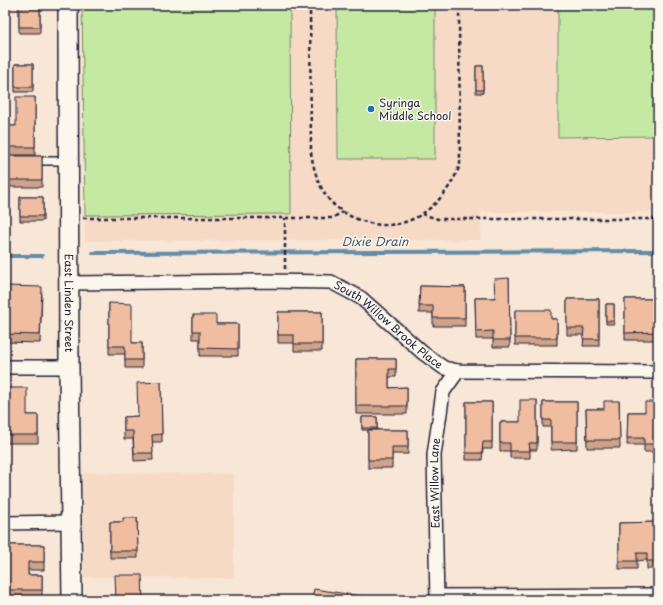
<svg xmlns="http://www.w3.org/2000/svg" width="663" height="605" font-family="'Playpen Sans',sans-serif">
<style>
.built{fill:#f6dac6}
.green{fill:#c5e9a3;stroke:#74866f}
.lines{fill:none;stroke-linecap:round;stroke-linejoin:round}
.stream{stroke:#648ca8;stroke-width:4}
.lane-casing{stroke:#22223b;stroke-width:10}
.street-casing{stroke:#22223b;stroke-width:16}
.secondary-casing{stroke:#22223b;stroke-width:22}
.path{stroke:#22223b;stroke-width:2.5;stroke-dasharray:4 3;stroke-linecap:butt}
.lane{stroke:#fbf7ec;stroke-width:7}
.street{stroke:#fbf7ec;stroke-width:13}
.secondary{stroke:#fbf7ec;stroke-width:19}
.wall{fill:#cea38a;stroke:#22223b}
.building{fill:#f0bda1;stroke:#22223b}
.poi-dot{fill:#1f6fb2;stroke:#fbf7ec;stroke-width:1.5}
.labels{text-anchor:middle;stroke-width:3;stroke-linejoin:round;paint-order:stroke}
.poi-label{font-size:11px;fill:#22223b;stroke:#fbf7ec;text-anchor:start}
.street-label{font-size:11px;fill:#22223b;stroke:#fbf7ec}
.water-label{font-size:12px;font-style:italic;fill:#435772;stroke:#fbf7ec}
</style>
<rect width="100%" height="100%" fill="#f8e6d6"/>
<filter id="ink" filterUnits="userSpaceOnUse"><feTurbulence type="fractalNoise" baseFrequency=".025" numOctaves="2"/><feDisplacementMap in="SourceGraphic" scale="8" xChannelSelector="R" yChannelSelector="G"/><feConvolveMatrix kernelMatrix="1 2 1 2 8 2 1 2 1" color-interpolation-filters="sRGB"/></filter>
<g filter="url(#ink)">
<path class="built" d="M 82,5 L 658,5 L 658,212 L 481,212 L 481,240 L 85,241 Z
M 83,473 L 234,474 L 234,578 L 84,577 Z"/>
<path class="green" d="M 82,5 L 290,5 L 291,214 L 85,215 Z
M 337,5 L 435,5 L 435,159 L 338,159 Z
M 558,5 L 658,5 L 658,136 L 558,137 Z"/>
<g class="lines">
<path class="stream" d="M 93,253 L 658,251
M 5,256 L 42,256"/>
<g class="lane-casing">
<path id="lane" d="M 33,161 L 67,161"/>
</g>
<g class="street-casing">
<g id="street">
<path id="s1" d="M 70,283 L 264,281 L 331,282 L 361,298 L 423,353 L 444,368 L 458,371 L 658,372"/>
<path d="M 5,367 L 69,367"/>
<path d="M 5,523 L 71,522"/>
<path d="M 437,596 L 658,595"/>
<path id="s2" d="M 437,600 L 434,455 L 443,392 L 458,371"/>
</g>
</g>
<g class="secondary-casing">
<g id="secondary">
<path id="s3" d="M 68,5 L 69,367 L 72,600"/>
</g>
</g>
<path class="path" d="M 310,5 L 311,153 C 314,171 319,189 332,203 C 341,212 354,219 366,222 C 409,235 445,204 460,165 L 459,5
M 422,214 L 438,219 L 658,219
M 83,218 L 332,218 L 343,212
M 285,269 L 285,218"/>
<use href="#lane" class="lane"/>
<use href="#street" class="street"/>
<use href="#secondary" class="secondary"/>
</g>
<path class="wall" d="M 19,7 L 40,7 L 40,33 L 19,33 Z
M 15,64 L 33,64 L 33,92 L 15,92 Z
M 476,66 L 483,66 L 483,93 L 476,93 Z
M 35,97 L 35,155 L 6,155 L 6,126 L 16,126 Z
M 5,156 L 42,156 L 42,187 L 5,187 Z
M 20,197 L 43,197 L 43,221 L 20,221 Z
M 509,278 L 510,347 L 493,347 L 493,339 L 476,339 L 475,298 L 495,298 Z
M 5,286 L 42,294 L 40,343 L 5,342 Z
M 420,286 L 465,287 L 465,326 L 433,326 L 433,313 L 419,313 Z
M 567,299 L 599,299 L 599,346 L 583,346 L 584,335 L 567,335 Z
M 625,299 L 658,299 L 658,340 L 625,340 Z
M 109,303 L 132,343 L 142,343 L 142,368 L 125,368 L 125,354 L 109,354 Z
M 606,304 L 614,304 L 614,324 L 606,324 Z
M 515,310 L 551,319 L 557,319 L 557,345 L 515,345 Z
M 278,312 L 322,312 L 322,351 L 294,351 L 294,343 L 278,343 Z
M 193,315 L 216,324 L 238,324 L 238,356 L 200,356 L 200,339 L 193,339 Z
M 356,359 L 396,359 L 396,377 L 389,377 L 389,388 L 407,387 L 407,414 L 356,414 Z
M 161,382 L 162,442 L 152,442 L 153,460 L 134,461 L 133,439 L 124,439 L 124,417 L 138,416 Z
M 7,388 L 27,415 L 38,415 L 38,443 L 7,443 Z
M 537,400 L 537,450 L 530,450 L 530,458 L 510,458 L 510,451 L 500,451 L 500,422 L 520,422 Z
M 619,401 L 620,448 L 587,448 L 586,409 L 604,409 Z
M 466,402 L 492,402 L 492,449 L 483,449 L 482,460 L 466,460 Z
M 543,402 L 577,402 L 577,449 L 551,450 L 551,427 L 543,427 Z
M 658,402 L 658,452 L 644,452 L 644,445 L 627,445 L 628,412 L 645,412 Z
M 362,417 L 377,417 L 377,430 L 362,430 Z
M 368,430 L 408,430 L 408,454 L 392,454 L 392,468 L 368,468 Z
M 137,518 L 138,558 L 110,558 L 110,522 L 123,522 Z
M 658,522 L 658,569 L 647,569 L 647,560 L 637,561 L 637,569 L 619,569 L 619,523 Z
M 7,545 L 44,545 L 44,570 L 28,570 L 28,575 L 42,575 L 42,597 L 6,597 Z"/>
<path class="building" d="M 19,7 L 40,7 L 40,27 L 19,27 Z
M 15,64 L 33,64 L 33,87 L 15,87 Z
M 476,66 L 483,66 L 483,90 L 476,90 Z
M 16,97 L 35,97 L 35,147 L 6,147 L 6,126 L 16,126 Z
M 5,156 L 42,156 L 42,180 L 5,180 Z
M 20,197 L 43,197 L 43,216 L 20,216 Z
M 509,278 L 510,340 L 493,340 L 493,331 L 476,332 L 475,298 L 495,298 L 494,279 Z
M 5,286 L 42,287 L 40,335 L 5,334 Z
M 420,286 L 465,287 L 465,318 L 433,318 L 433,306 L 419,306 Z
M 567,299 L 599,299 L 599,339 L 583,339 L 584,328 L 567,328 Z
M 625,299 L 658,299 L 658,332 L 625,333 Z
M 109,303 L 132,304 L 132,343 L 142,343 L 142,360 L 125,360 L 125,346 L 109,346 Z
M 606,304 L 614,304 L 614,321 L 606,321 Z
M 515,310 L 551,310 L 551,319 L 557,319 L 557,338 L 515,338 Z
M 278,312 L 322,312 L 322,344 L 294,344 L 294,335 L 278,335 Z
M 193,315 L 216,315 L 216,324 L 238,324 L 238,349 L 200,348 L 200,331 L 193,331 Z
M 356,359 L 396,359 L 396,369 L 389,369 L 389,388 L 407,387 L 407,406 L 356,406 Z
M 161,382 L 162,434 L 152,435 L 153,453 L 134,453 L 133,431 L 124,431 L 124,417 L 138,416 L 137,383 Z
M 7,388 L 27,388 L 27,415 L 38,415 L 38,435 L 7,435 Z
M 520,400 L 537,400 L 537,443 L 529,443 L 530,451 L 510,451 L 510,443 L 500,443 L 500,422 L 520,422 Z
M 604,401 L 619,401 L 620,440 L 587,440 L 586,409 L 604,409 Z
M 466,402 L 492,402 L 492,442 L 483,442 L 482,453 L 466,453 Z
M 543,402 L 577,402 L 577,442 L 551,442 L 551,420 L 543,420 Z
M 645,402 L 658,402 L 658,444 L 644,444 L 644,438 L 627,438 L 628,412 L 645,412 Z
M 362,417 L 377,417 L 377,428 L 362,428 Z
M 368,430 L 408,430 L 408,447 L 392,447 L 392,460 L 368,460 Z
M 123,518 L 137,518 L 138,551 L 110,551 L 110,522 L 123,522 Z
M 658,522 L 658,561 L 647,561 L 647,553 L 637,553 L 637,561 L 619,561 L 619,523 Z
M 7,545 L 44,545 L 44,562 L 28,562 L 28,575 L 42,575 L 42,590 L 6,590 Z
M 115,575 L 142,575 L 143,600 L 116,600 Z
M 314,589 L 367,597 L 366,600 L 312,600 Z"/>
</g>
<circle class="poi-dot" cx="371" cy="109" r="4"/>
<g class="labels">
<g class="poi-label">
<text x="379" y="107">Syringa<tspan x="379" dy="13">Middle School</tspan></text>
</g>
<g class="street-label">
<text dy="4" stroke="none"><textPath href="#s3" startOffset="298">East Linden Street</textPath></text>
<text dy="4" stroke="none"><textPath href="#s1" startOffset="333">South Willow Brook Place</textPath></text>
<text dy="4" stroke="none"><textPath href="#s2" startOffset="117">East Willow Lane</textPath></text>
</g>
<g class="water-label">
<text x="375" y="246">Dixie Drain</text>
</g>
</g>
<rect width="663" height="605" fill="none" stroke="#fbf7ec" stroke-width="20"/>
<rect x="10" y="10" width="643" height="585" fill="none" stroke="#22223b" stroke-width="1.5" filter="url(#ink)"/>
</svg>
